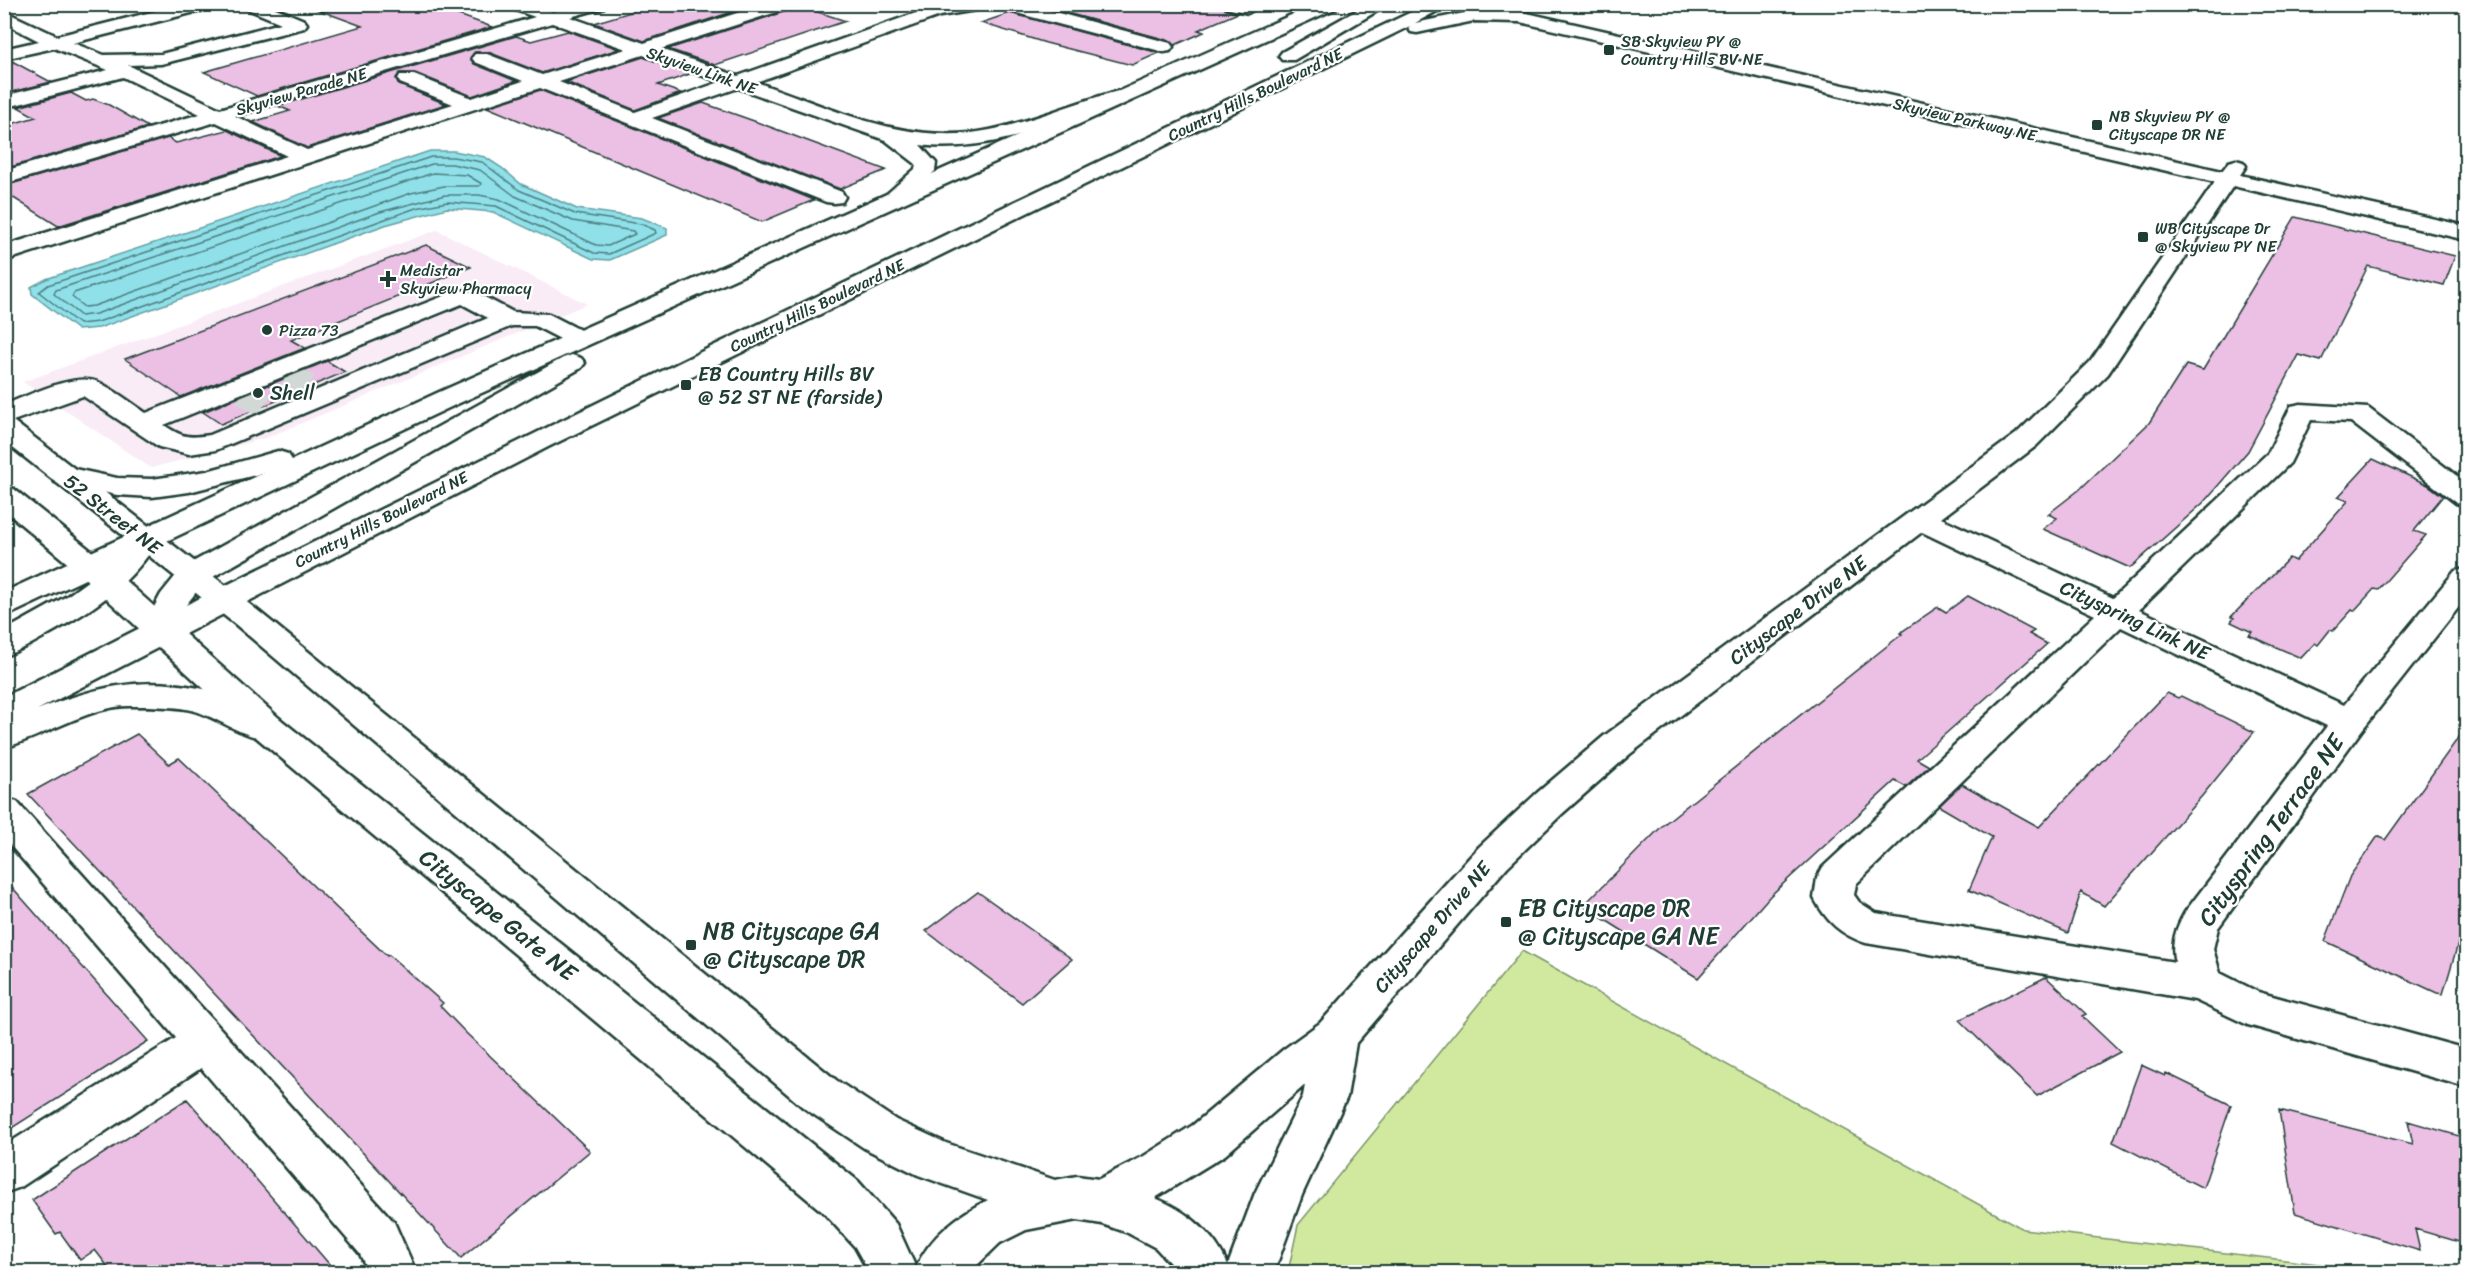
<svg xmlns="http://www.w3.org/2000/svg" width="2471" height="1277" font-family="Sriracha,sans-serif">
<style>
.built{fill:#f9ecf7}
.green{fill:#d1e99f;stroke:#78936a;stroke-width:1.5}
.water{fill:#90e0ea;stroke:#639fa1;stroke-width:1.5}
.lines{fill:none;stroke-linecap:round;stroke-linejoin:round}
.shore{stroke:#4c7e7d;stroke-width:1.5}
.building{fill:#ecbfe4;stroke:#1f3d34;stroke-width:1.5}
.minor-tunnel{stroke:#d2d8d6;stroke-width:25;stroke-dasharray:25 13;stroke-linecap:butt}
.minor-casing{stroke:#1f3d34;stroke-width:5}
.major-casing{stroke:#1f3d34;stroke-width:5}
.minor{fill:#fff;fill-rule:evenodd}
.major{fill:#fff;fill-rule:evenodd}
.poi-dot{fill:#1f3d34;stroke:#fff;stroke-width:2}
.labels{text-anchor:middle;stroke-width:4.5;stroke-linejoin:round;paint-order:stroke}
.far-poi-label{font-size:16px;fill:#1f3d34;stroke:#fff;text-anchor:start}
.far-street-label{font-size:16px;fill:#1f3d34;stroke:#fff}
.poi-label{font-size:20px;fill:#1f3d34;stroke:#fff;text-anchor:start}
.street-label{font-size:20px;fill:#1f3d34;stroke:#fff}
.near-street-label{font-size:24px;fill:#1f3d34;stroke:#fff}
.near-poi-label{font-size:24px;fill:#1f3d34;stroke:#fff;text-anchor:start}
</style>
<rect width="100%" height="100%" fill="#fff"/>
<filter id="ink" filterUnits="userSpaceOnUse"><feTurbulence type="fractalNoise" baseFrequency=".0167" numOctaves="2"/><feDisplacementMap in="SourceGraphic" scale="12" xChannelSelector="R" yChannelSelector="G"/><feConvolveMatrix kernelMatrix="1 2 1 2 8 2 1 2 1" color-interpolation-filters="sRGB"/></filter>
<g filter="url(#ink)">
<path class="built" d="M 437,230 L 587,304 L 266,438 L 151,468 L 23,382 Z"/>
<path class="green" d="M 1522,951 L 2023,1229 L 2386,1272 L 1288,1272 L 1298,1225 Z"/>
<path class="water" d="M 430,151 L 454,151 L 485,157 L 502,168 L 521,184 L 577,209 L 642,218 L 667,228 L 667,235 L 610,260 L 593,259 L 493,212 L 447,208 L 385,225 L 99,328 L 78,330 L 32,294 L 31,287 L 46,279 Z"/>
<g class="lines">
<path class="shore" d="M 431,157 L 453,157 L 482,162 L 519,190 L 575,214 L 641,224 L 655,230 L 656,233 L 609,254 L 594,253 L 496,206 L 447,202 L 416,208 L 98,322 L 79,324 L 39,292 L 48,285 Z
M 432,164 L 452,164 L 480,170 L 515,196 L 573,221 L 633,231 L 635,234 L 608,246 L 596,245 L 499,199 L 479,195 L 445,195 L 380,212 L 96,314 L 81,316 L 54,294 L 56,290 Z
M 433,173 L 467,175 L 482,184 L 479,186 L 444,186 L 411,193 L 94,306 L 84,307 L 72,297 L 74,293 Z"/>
</g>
<path class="building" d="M 314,4 L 428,4 L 492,27 L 257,96 L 204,72 L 362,26 L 313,8 Z
M 657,4 L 756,4 L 644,41 L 594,23 Z
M 793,4 L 846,21 L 715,65 L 668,49 L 790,10 Z
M 1222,4 L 1226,10 L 1238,13 L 1198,30 L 1204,32 L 1175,45 L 1171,41 L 1037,5 Z
M 1010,13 L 1159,53 L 1132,65 L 1046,43 L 981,23 Z
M 568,31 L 619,49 L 542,73 L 488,52 L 475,52 L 470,58 L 474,64 L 516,81 L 472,96 L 415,73 L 400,73 L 396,78 L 399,85 L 446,104 L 307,148 L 253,122 L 290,111 L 278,106 L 516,36 L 531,41 Z
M 643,57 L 690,74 L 658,85 L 681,93 L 635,110 L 566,82 Z
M 10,60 L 51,82 L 4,94 L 4,61 Z
M 540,90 L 814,200 L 762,222 L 487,107 Z
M 71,93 L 86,101 L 93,99 L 109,105 L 148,127 L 4,169 L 4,126 L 36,117 L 18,107 Z
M 703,103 L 754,121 L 886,170 L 840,189 L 658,118 Z
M 227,130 L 281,156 L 58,226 L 4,192 L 4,186 L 168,138 L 176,143 Z
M 2295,217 L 2455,256 L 2444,285 L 2368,266 L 2321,361 L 2299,355 L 2248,451 L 2203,503 L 2130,568 L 2043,529 L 2057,518 L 2048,514 L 2079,490 L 2149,423 L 2186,365 L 2203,370 Z
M 426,245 L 471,267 L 291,340 L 305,348 L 181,397 L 125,359 Z
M 327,361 L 345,372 L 221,424 L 203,412 Z
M 2373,459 L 2428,485 L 2443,496 L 2414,531 L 2426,535 L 2378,590 L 2374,589 L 2354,611 L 2352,610 L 2333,631 L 2330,630 L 2318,645 L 2315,643 L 2301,658 L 2249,635 L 2252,632 L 2231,622 L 2234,618 L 2231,617 L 2289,558 L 2295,561 L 2348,501 L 2338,497 Z
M 1968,596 L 2034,631 L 2029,634 L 2047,644 L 1917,759 L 1929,766 L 1906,787 L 1895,781 L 1770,896 L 1698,978 L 1583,906 L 1664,824 L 1902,634 L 1900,633 L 1938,607 L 1946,612 Z
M 2167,693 L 2178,698 L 2181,696 L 2254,732 L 2202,796 L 2104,906 L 2081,892 L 2068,933 L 1969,890 L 1992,837 L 1939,806 L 1962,784 L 2039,827 Z
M 2466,727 L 2466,940 L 2460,937 L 2443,994 L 2437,993 L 2325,941 L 2350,876 L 2378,836 L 2385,840 Z
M 137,734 L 169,764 L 179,758 L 387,956 L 389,955 L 443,1003 L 440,1006 L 466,1033 L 590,1151 L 461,1258 L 28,794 Z
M 4,878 L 148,1041 L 4,1133 Z
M 978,892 L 1072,959 L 1022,1003 L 926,931 Z
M 2046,977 L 2086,1014 L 2082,1016 L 2120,1052 L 2037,1096 L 1959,1020 Z
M 2141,1065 L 2165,1076 L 2166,1073 L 2231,1105 L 2203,1188 L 2113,1142 Z
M 187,1099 L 336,1272 L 112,1272 L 95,1250 L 80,1260 L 60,1232 L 56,1234 L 32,1200 Z
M 2279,1110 L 2413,1144 L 2408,1121 L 2466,1138 L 2466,1244 L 2415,1229 L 2420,1251 L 2295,1213 Z"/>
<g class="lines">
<path class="minor-tunnel" d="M 287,374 L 308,387
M 243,392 L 264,406"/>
<g class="minor-casing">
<path id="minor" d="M 183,4 L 213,4 L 211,8 L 73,43 L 104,55 L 161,54 L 281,23 L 245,8 L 243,4 L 266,4 L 304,20 L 307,24 L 304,28 L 161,64 L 128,65 L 220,109 L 535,17 L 509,8 L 507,4 L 532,4 L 553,12 L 577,4 L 605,4 L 603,8 L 570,17 L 644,43 L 765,4 L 791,4 L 789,8 L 661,49 L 738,76 L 930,8 L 950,4 L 990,4 L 982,9 L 940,16 L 756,82 C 832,108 908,147 990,130 C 1034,121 1075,102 1118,91 L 1125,93 L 1127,97 L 1125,101 C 1059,122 990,154 920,145 L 936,163 L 935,171 L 899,205 L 891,206 L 883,205 L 880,200 L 915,169 L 916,164 L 885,140 L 738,88 L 652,118 L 842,192 L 845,197 L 842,202 L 834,203 L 826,202 L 540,88 L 4,261 L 4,246 L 287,156 L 216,122 L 4,184 L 4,171 L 200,114 L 123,77 L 4,108 L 4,96 L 108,70 L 54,48 L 4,59 L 4,49 L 39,41 L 4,23 L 4,11 L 57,36 ZM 552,23 L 626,49 L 542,75 L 487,54 L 475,54 L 472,58 L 475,62 L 523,81 L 472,98 L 414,75 L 400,75 L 398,79 L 400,83 L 453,104 L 307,150 L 235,116 ZM 643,55 L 720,82 L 635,112 L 559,82 Z
M 996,4 L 1025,4 L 1170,43 L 1173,47 L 1170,51 L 1164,52 L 998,8 Z
M 1224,4 L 1254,4 L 1256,8 L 1248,13 L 1226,8 Z
M 1455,4 L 1487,4 L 2222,171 L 2229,162 L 2236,160 L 2243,162 L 2246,166 L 2240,175 L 2466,226 L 2466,240 L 2233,186 L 2108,374 L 2036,446 L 1941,518 L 2113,598 L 2268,453 L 2291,406 L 2301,404 L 2368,408 L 2466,483 L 2466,506 L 2456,503 L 2351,422 L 2311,420 L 2290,463 L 2139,610 L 2344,705 L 2455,571 L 2466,569 L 2466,598 L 2361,731 L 2218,928 L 2213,949 L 2220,973 L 2258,992 L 2466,1049 L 2466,1087 L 2248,1025 L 2195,1000 L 1866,943 C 1841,935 1826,921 1814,898 L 1817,878 L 1823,867 L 2095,615 L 1922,532 L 1630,754 L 1563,813 L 1507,867 L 1356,1043 L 1347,1097 L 1302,1195 L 1274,1272 L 1178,1272 L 1156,1248 L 1128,1233 L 1102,1224 L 1077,1220 L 1026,1230 L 1000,1243 L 970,1272 L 869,1272 L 855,1247 L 824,1213 L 256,737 L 78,572 L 4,510 L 4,486 L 14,489 L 100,558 L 280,719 L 858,1181 L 896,1224 L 916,1268 C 929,1237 959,1214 988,1200 L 918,1175 L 864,1148 L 804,1108 L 235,624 L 4,441 L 4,405 C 28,396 74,372 98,382 C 115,390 131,403 146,413 L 459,290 L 475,292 L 513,312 L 549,314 L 588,334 L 592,339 L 588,344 L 579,347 L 570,344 L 535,326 L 512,326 L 216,450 L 189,454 L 159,447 L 83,396 L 13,421 L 257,610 L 836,1080 L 896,1120 L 946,1143 L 1055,1180 L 1077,1176 L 1099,1179 L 1144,1156 L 1193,1125 L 1284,1049 L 1320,1023 L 1479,847 L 1537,793 L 1604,736 L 2016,434 L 2090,362 L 2215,182 L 1463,9 ZM 462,304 L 488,318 L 210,435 C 188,438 183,438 164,425 ZM 2121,627 L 2327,726 L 2185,912 C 2176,928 2170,944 2175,962 L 1876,913 L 1859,902 L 1854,895 L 1856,884 ZM 1305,1085 L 1303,1096 L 1255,1193 L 1228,1265 C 1214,1233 1187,1211 1155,1198 L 1225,1155 Z
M 4,798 L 17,802 L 394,1222 L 416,1272 L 368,1272 L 360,1254 L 201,1068 L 21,1187 L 4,1193 L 4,1146 L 176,1038 L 4,838 Z"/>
</g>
<g class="major-casing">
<path id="major" d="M 1316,4 L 1339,4 L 1337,8 L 455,405 L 154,547 C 125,589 91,611 47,635 C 33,643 20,651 4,656 L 4,631 L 67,596 L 100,572 L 15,612 L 4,615 L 4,592 L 263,473 L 189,492 L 152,497 L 117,495 L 55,482 L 51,476 L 55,470 L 65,467 L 117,478 L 152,479 L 207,471 L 278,451 L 288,454 L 292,460 L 437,393 Z
M 1368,4 L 1389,4 L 1294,60 L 1282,60 L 1279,56 L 1282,52 Z
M 1428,4 L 1450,4 L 1415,23 L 1474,11 L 1517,12 L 1523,13 L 1525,17 L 1523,21 L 1517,22 L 1474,21 L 1417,33 L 1411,32 L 1408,28 L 1410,26 L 550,446 L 37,710 C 93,688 138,676 199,688 C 226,693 254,709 280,719 L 286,728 L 280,737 C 252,745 222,719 195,711 C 178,706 148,706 130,706 C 93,705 42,737 4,748 L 4,697 L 144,626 L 161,594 L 182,568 L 563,358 L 572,355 L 581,358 L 585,363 L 581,368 L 204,582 L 186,605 L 711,347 Z"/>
</g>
<use href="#minor" class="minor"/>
<use href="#major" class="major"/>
</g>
</g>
<g class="poi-dot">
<rect x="1603" y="44" width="12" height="12" rx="3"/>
<rect x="2091" y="119" width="12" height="12" rx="3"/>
<rect x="2137" y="231" width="12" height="12" rx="3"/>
<path d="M385 270h6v6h6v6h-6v6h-6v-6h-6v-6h6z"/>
<circle cx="267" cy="330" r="6"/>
<rect x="680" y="379" width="12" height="12" rx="3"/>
<circle cx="258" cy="393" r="6"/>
<rect x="1500" y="916" width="12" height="12" rx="3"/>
<rect x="685" y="939" width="12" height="12" rx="3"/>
</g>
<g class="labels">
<g class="far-poi-label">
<text x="1621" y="47">SB Skyview PY @<tspan x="1621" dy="18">Country Hills BV NE</tspan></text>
<text x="2109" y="122">NB Skyview PY @<tspan x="2109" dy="18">Cityscape DR NE</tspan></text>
<text x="2155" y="234">WB Cityscape Dr<tspan x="2155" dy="18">@ Skyview PY NE</tspan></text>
<text x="400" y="276">Medistar<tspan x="400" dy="18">Skyview Pharmacy</tspan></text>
<text x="279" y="336">Pizza 73</text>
</g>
<g class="far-street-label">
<text transform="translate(702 70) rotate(19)" y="6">Skyview Link NE</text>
<text transform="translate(301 91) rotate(-16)" y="6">Skyview Parade NE</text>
<text transform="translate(1255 94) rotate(-26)" y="6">Country Hills Boulevard NE</text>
<text transform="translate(1965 119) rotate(13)" y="6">Skyview Parkway NE</text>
<text transform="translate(817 305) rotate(-26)" y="6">Country Hills Boulevard NE</text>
<text transform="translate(381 519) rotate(-27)" y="6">Country Hills Boulevard NE</text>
</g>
<g class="poi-label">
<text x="698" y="381">EB Country Hills BV<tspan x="698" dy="23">@ 52 ST NE (farside)</tspan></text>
<text x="270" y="400">Shell</text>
</g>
<g class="street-label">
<text transform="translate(113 514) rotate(38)" y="7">52 Street NE</text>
<text transform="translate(1798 610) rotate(-37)" y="7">Cityscape Drive NE</text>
<text transform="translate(2135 620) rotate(25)" y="7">Cityspring Link NE</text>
<text transform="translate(1432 927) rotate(-49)" y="7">Cityscape Drive NE</text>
</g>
<g class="near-street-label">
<text transform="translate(2271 830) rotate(-54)" y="8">Cityspring Terrace NE</text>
<text transform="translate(498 915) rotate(39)" y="8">Cityscape Gate NE</text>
</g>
<g class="near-poi-label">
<text x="1518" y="916">EB Cityscape DR<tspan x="1518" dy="28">@ Cityscape GA NE</tspan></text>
<text x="703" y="939">NB Cityscape GA<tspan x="703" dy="28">@ Cityscape DR</tspan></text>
</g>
</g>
<rect width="2471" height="1277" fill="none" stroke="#fff" stroke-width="24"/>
<rect x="12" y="12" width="2447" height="1253" fill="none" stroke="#1f3d34" stroke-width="2" filter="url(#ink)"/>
</svg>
